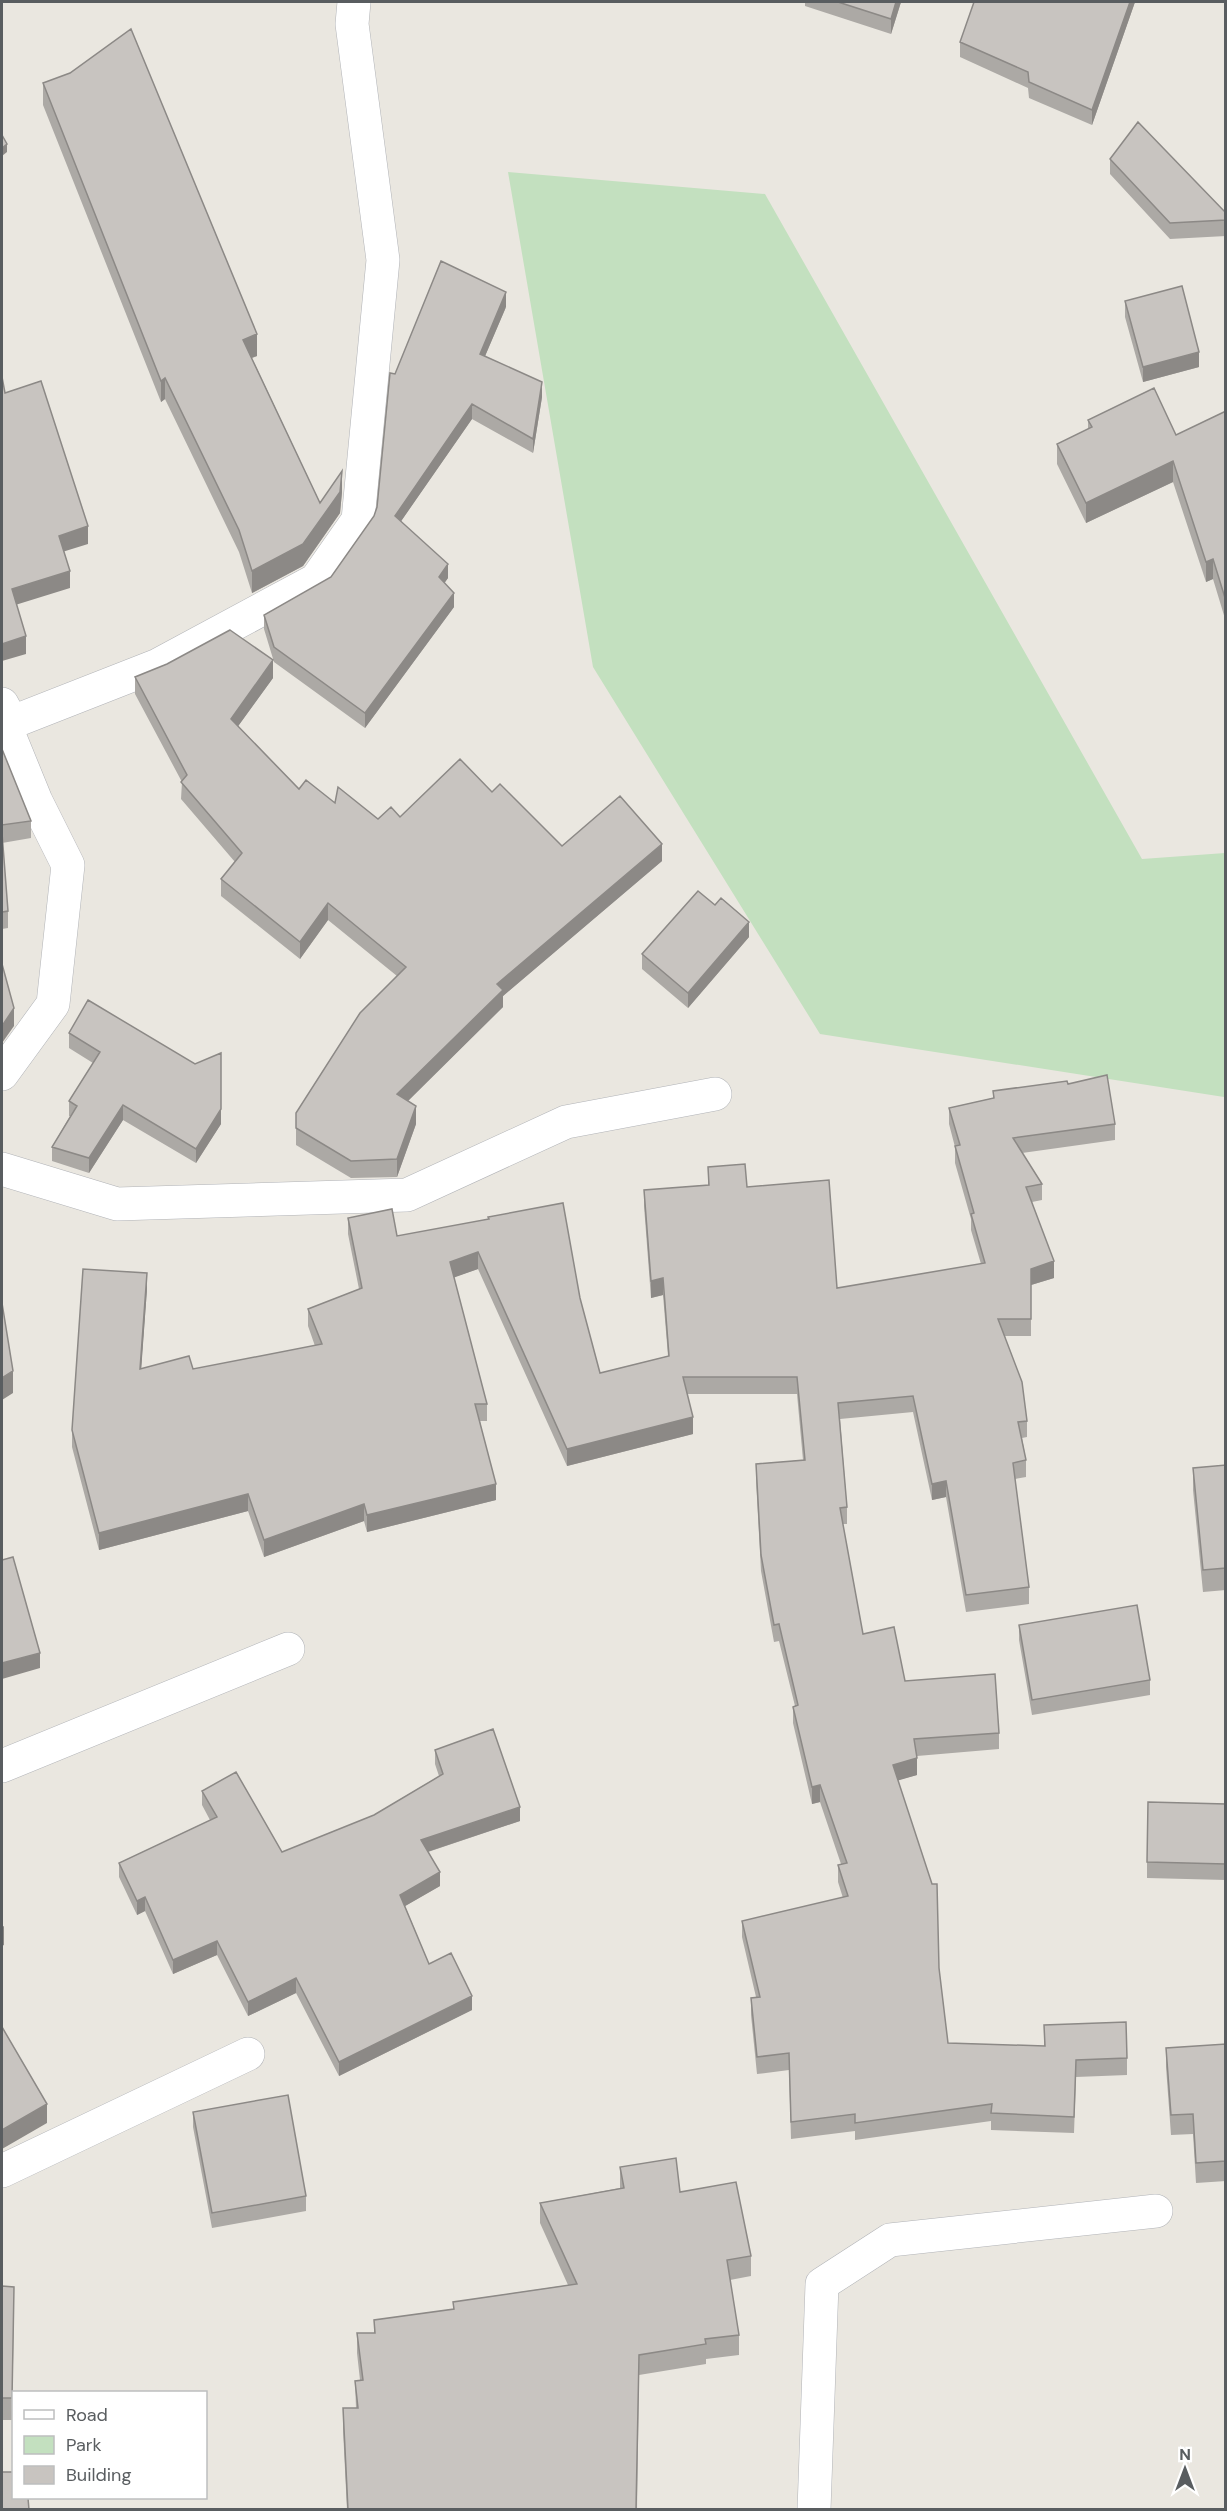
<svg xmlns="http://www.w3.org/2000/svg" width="1227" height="2511" font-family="'DM Sans',sans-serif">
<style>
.green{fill:#c3e0bf}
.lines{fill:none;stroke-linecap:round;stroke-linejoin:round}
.minor-casing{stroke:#b1b3b7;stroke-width:34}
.minor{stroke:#fff;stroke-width:33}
.wall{fill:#aca9a5}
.shaded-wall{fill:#8c8986}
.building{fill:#c8c4c0;stroke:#8c8986;stroke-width:1.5}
</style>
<rect width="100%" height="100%" fill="#eae7e0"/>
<path class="green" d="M 508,172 L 765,194 L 1142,859 L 1225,853 L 1225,1102 L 1224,1097 L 820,1034 L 593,667 Z"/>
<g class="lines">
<g class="minor-casing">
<path id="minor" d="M 5,725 L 158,665 L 316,580 L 358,520 L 383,260 L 352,24 L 354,2
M 2,1074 L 53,1004 L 68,865 L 36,801 L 5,725 L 8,715 L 2,704
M 2,1169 L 117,1204 L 407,1195 L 566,1122 L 715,1094
M 2,1766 L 288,1649
M 2,2171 L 248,2054
M 814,2510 L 822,2284 L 890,2240 L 1156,2211"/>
</g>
<use href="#minor" class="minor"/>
</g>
<path class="wall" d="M 805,2 L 901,2 L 891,34 L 805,6 Z
M 1135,2 L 1092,125 L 1029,98 L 1028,88 L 960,57 L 960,42 Z
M 43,83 L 257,356 L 252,358 L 320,503 L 342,492 L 340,513 L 303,566 L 252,593 L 239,552 L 165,399 L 161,402 L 43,105 Z
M 1110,159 L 1226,213 L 1226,236 L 1170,239 L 1110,174 Z
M 1125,301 L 1199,367 L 1143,382 L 1125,317 Z
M 506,307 L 485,356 L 542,397 L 533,453 L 472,419 L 401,521 L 448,578 L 444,583 L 454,607 L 365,728 L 274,662 L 264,629 L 264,615 L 331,577 L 374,516 L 377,507 Z
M 1226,411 L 1226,622 L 1213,579 L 1206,582 L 1173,482 L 1086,523 L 1057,464 L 1057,444 L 1088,429 L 1088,420 L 1176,435 Z
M 135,677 L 273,678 L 238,726 L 299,789 L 378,819 L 400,817 L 492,792 L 562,846 L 662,861 L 503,996 L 503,1007 L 407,1101 L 416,1124 L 397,1177 L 351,1178 L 296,1145 L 296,1113 L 397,976 L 328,920 L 300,959 L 221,896 L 221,879 L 235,862 L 181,799 L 182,782 L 135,694 Z
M 2,749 L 31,821 L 31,838 L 2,843 L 8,911 L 8,928 L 2,929 Z
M 715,905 L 749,937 L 688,1008 L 642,969 L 642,954 Z
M 69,1033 L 221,1124 L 196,1163 L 123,1120 L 89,1173 L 52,1161 L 52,1147 L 70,1116 L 69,1116 L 69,1101 L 93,1063 L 69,1048 Z
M 1068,1084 L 1115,1124 L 1115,1140 L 1022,1153 L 1042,1184 L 1042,1200 L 1032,1202 L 1054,1278 L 1031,1285 L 1031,1336 L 1005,1336 L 1027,1421 L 1027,1437 L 1022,1438 L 1026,1460 L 1026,1477 L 1015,1479 L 1029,1587 L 1029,1604 L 966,1612 L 946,1497 L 932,1500 L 913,1412 L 840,1419 L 847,1507 L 847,1524 L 843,1524 L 863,1634 L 905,1681 L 999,1733 L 999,1749 L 917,1756 L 917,1775 L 898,1780 L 939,1968 L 948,2043 L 1044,2046 L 1044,2025 L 1127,2058 L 1127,2075 L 1076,2077 L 1074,2133 L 991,2130 L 991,2121 L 855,2140 L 855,2131 L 791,2139 L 789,2070 L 757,2074 L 751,2015 L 751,1998 L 756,1997 L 742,1937 L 742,1921 L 843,1898 L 838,1882 L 838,1865 L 841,1864 L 820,1802 L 812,1804 L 793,1723 L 793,1707 L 795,1706 L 779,1641 L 774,1642 L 761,1571 L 756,1480 L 756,1464 L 803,1460 L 797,1394 L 687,1394 L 693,1434 L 567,1466 L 478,1269 L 454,1277 L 487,1404 L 487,1421 L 480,1421 L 496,1500 L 367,1532 L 364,1521 L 264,1557 L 248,1511 L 99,1550 L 72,1447 L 72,1430 L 147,1289 L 141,1369 L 193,1369 L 315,1346 L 308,1326 L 308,1309 L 359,1289 L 348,1234 L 348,1218 L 397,1236 L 488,1220 L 580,1298 L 600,1373 L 668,1356 L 663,1295 L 651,1298 L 644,1206 L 644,1190 L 708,1185 L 708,1167 L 747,1187 L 837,1288 L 981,1264 L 971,1230 L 971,1219 L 955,1163 L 955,1147 L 949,1124 L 949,1108 L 993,1098 L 993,1091 Z
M 1226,1465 L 1226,1590 L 1203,1592 L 1193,1490 L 1193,1468 Z
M 1019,1625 L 1150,1680 L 1150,1695 L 1032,1715 L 1019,1640 Z
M 435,1750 L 520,1821 L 428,1852 L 440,1886 L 405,1906 L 429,1964 L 472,2010 L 339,2076 L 296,1993 L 248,2016 L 217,1955 L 173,1974 L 145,1911 L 137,1915 L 119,1877 L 119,1863 L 210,1820 L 202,1805 L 202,1791 L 282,1852 L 374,1815 L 439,1776 L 435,1764 Z
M 1226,1804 L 1226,1880 L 1147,1878 L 1147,1862 Z
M 1226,2044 L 1226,2181 L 1196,2183 L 1193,2134 L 1171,2135 L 1166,2067 L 1166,2048 Z
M 193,2112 L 306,2196 L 306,2211 L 212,2228 L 193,2127 Z
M 620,2167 L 680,2192 L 751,2256 L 751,2276 L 730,2280 L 739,2335 L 739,2355 L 706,2359 L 706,2364 L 639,2375 L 637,2510 L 347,2510 L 343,2429 L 343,2408 L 356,2408 L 355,2381 L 360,2380 L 357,2353 L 357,2333 L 374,2333 L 374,2320 L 453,2309 L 453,2302 L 568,2285 L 540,2223 L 540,2203 L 620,2188 Z
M 2,2286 L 14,2309 L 12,2420 L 2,2420 Z"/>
<path class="shaded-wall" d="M 896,2 L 901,2 L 891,34 L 891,19 Z
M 1130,2 L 1135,2 L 1092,125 L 1092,110 Z
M 7,144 L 7,152 L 2,156 L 2,148 Z
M 506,292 L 506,307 L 480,368 L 480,354 Z
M 257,334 L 257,356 L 243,361 L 243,340 Z
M 1199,352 L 1199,367 L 1143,382 L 1143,367 Z
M 165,378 L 165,399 L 161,402 L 161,381 Z
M 542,382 L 542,397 L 533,453 L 533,439 Z
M 472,404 L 472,419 L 395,530 L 395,516 Z
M 1173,461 L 1173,482 L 1086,523 L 1086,503 Z
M 342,471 L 342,492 L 340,513 L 303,566 L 252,593 L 252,571 L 340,492 Z
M 88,526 L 88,544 L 59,553 L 59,536 Z
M 1213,559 L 1213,579 L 1206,582 L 1206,562 Z
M 448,564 L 448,578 L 439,591 L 439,577 Z
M 70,571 L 70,588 L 12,606 L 12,589 Z
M 454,593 L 454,607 L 365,728 L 365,713 Z
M 26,636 L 26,654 L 2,661 L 2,644 Z
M 273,660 L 273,678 L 231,736 L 231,719 Z
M 662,844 L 662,861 L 503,996 L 503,1007 L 397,1112 L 397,1094 L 497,984 Z
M 328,903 L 328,920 L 300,959 L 300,942 Z
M 749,922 L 749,937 L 688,1008 L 688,993 Z
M 14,1008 L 14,1026 L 2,1043 L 2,1026 Z
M 123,1105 L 123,1120 L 89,1173 L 89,1158 Z
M 416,1106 L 416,1124 L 397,1177 L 397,1159 Z
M 221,1109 L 221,1124 L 196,1163 L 196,1149 Z
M 478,1252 L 478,1269 L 450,1279 L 450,1262 Z
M 1054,1261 L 1054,1278 L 1031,1285 L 1031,1269 Z
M 147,1273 L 147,1289 L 140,1386 L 140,1369 Z
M 663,1278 L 663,1295 L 651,1298 L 651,1281 Z
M 13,1371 L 13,1393 L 2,1400 L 2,1378 Z
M 693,1417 L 693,1434 L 567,1466 L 567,1449 Z
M 946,1481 L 946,1497 L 932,1500 L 932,1484 Z
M 496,1484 L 496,1500 L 367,1532 L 367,1515 Z
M 248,1494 L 248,1511 L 99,1550 L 99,1533 Z
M 364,1504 L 364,1521 L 264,1557 L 264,1540 Z
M 40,1653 L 40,1668 L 2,1679 L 2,1663 Z
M 917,1758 L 917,1775 L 893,1782 L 893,1765 Z
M 820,1785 L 820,1802 L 812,1804 L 812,1787 Z
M 520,1807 L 520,1821 L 421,1854 L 421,1840 Z
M 440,1872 L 440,1886 L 400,1909 L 400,1895 Z
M 145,1897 L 145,1911 L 137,1915 L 137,1901 Z
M 4,1926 L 4,1945 L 2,1946 L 2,1927 Z
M 217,1941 L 217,1955 L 173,1974 L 173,1960 Z
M 296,1978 L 296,1993 L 248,2016 L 248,2002 Z
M 472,1996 L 472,2010 L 339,2076 L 339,2062 Z
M 47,2104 L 47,2123 L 2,2149 L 2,2130 Z"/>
<path class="building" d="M 838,2 L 896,2 L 891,19 Z
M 974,2 L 1130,2 L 1092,110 L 1029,82 L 1028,72 L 960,42 Z
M 131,29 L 257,334 L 243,340 L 320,503 L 342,471 L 340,492 L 303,544 L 252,571 L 239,530 L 165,378 L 161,381 L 43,83 L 70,73 Z
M 1138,122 L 1226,213 L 1226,220 L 1170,223 L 1110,159 Z
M 2,135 L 7,144 L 2,148 Z
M 441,261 L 506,292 L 480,354 L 542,382 L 533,439 L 472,404 L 395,516 L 448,564 L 439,577 L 454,593 L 365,713 L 274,647 L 264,615 L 331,577 L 374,516 L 377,507 L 390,373 L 395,374 Z
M 1182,286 L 1199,352 L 1143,367 L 1125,301 Z
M 2,377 L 5,393 L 41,381 L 88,526 L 59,536 L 70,571 L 12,589 L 26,636 L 2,644 Z
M 1154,388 L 1176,435 L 1226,411 L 1226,601 L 1213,559 L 1206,562 L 1173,461 L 1086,503 L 1057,444 L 1092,427 L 1088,420 Z
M 230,630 L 273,660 L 231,719 L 299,789 L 306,780 L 335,803 L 338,787 L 378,819 L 391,807 L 400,817 L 460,759 L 492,792 L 500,784 L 562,846 L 620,796 L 662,844 L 497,984 L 503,990 L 397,1094 L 416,1106 L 397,1159 L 351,1161 L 296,1128 L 296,1113 L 360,1013 L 406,967 L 328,903 L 300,942 L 221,879 L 242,853 L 181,782 L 187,775 L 135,677 L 167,664 Z
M 2,749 L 31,821 L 2,825 Z
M 2,833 L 8,911 L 2,912 Z
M 698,891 L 715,905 L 721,898 L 749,922 L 688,993 L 642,954 Z
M 2,964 L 14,1008 L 2,1026 Z
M 88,1000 L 195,1064 L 221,1053 L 221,1109 L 196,1149 L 123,1105 L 89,1158 L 52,1147 L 77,1106 L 69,1101 L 100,1052 L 69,1033 Z
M 1107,1075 L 1115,1124 L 1013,1138 L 1042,1184 L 1026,1187 L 1054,1261 L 1031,1269 L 1031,1319 L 998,1319 L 1022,1382 L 1027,1421 L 1018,1422 L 1026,1460 L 1013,1463 L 1029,1587 L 966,1595 L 946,1481 L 932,1484 L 913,1396 L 838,1403 L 847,1507 L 840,1508 L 863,1634 L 894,1627 L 905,1681 L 995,1674 L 999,1733 L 914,1739 L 917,1758 L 893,1765 L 932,1884 L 937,1884 L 939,1968 L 948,2043 L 1045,2046 L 1044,2025 L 1126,2022 L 1127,2058 L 1076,2060 L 1074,2117 L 991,2113 L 992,2104 L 855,2123 L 855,2114 L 791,2122 L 789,2053 L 757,2057 L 751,1998 L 760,1997 L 742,1921 L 848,1896 L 838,1865 L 847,1863 L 820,1785 L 812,1787 L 793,1707 L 798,1705 L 779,1624 L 774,1625 L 761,1555 L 756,1464 L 805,1460 L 797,1377 L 683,1377 L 693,1417 L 567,1449 L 478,1252 L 450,1262 L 487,1404 L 475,1404 L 496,1484 L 367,1515 L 364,1504 L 264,1540 L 248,1494 L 99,1533 L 72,1430 L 83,1269 L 147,1273 L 140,1369 L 189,1356 L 193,1369 L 322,1344 L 308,1309 L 362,1288 L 348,1218 L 392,1209 L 397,1236 L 489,1219 L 488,1217 L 563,1203 L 580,1298 L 600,1373 L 669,1356 L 663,1278 L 651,1281 L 644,1190 L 709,1185 L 708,1167 L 745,1164 L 747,1187 L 829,1180 L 837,1288 L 985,1263 L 971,1214 L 974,1213 L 955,1146 L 960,1145 L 949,1108 L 994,1098 L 993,1091 L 1067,1081 L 1068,1084 Z
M 2,1303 L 13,1371 L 2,1378 Z
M 1226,1465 L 1226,1568 L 1203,1570 L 1193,1468 Z
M 13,1557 L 40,1653 L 2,1663 L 2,1560 Z
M 1137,1605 L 1150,1680 L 1032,1700 L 1019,1625 Z
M 493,1729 L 520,1807 L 421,1840 L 440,1872 L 400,1895 L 429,1964 L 451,1953 L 472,1996 L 339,2062 L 296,1978 L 248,2002 L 217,1941 L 173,1960 L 145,1897 L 137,1901 L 119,1863 L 217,1817 L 202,1791 L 236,1772 L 282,1852 L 374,1815 L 443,1774 L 435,1750 Z
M 1148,1802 L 1226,1804 L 1226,1864 L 1147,1862 Z
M 2,2027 L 47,2104 L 2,2130 Z
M 1226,2044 L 1226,2161 L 1196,2163 L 1193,2114 L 1171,2115 L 1166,2048 Z
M 288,2095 L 306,2196 L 212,2213 L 193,2112 Z
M 676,2158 L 680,2192 L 736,2182 L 751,2256 L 727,2260 L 739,2335 L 705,2339 L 706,2344 L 639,2355 L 636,2510 L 348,2510 L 343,2408 L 358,2408 L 355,2381 L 363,2380 L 357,2333 L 375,2333 L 374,2320 L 454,2309 L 453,2302 L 577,2284 L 540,2203 L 624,2188 L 620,2167 Z
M 2,2286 L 14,2287 L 12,2398 L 2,2398 Z
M 2,2472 L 14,2472 L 14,2498 L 28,2498 L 29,2510 L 2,2510 Z"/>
<rect width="1227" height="2511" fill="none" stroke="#595d60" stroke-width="6"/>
<rect x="12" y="2391" width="195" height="108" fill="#ffffff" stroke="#bdbebf" stroke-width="1.5"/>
<rect x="24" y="2410" width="30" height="9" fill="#ffffff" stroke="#bdbebf" stroke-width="1.5"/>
<text x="66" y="2421" font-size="18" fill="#595d60">Road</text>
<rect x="24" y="2436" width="30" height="18" fill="#c3e0bf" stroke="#bdbebf" stroke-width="1.5"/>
<text x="66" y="2451" font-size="18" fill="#595d60">Park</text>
<rect x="24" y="2466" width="30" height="18" fill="#c8c4c0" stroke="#bdbebf" stroke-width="1.5"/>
<text x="66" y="2481" font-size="18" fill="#595d60">Building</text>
<g transform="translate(1185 2469)" stroke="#ffffff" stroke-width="4.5" paint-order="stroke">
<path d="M0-4.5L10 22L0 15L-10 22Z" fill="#595d60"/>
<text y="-9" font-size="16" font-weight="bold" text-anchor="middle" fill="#595d60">N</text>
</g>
</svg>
